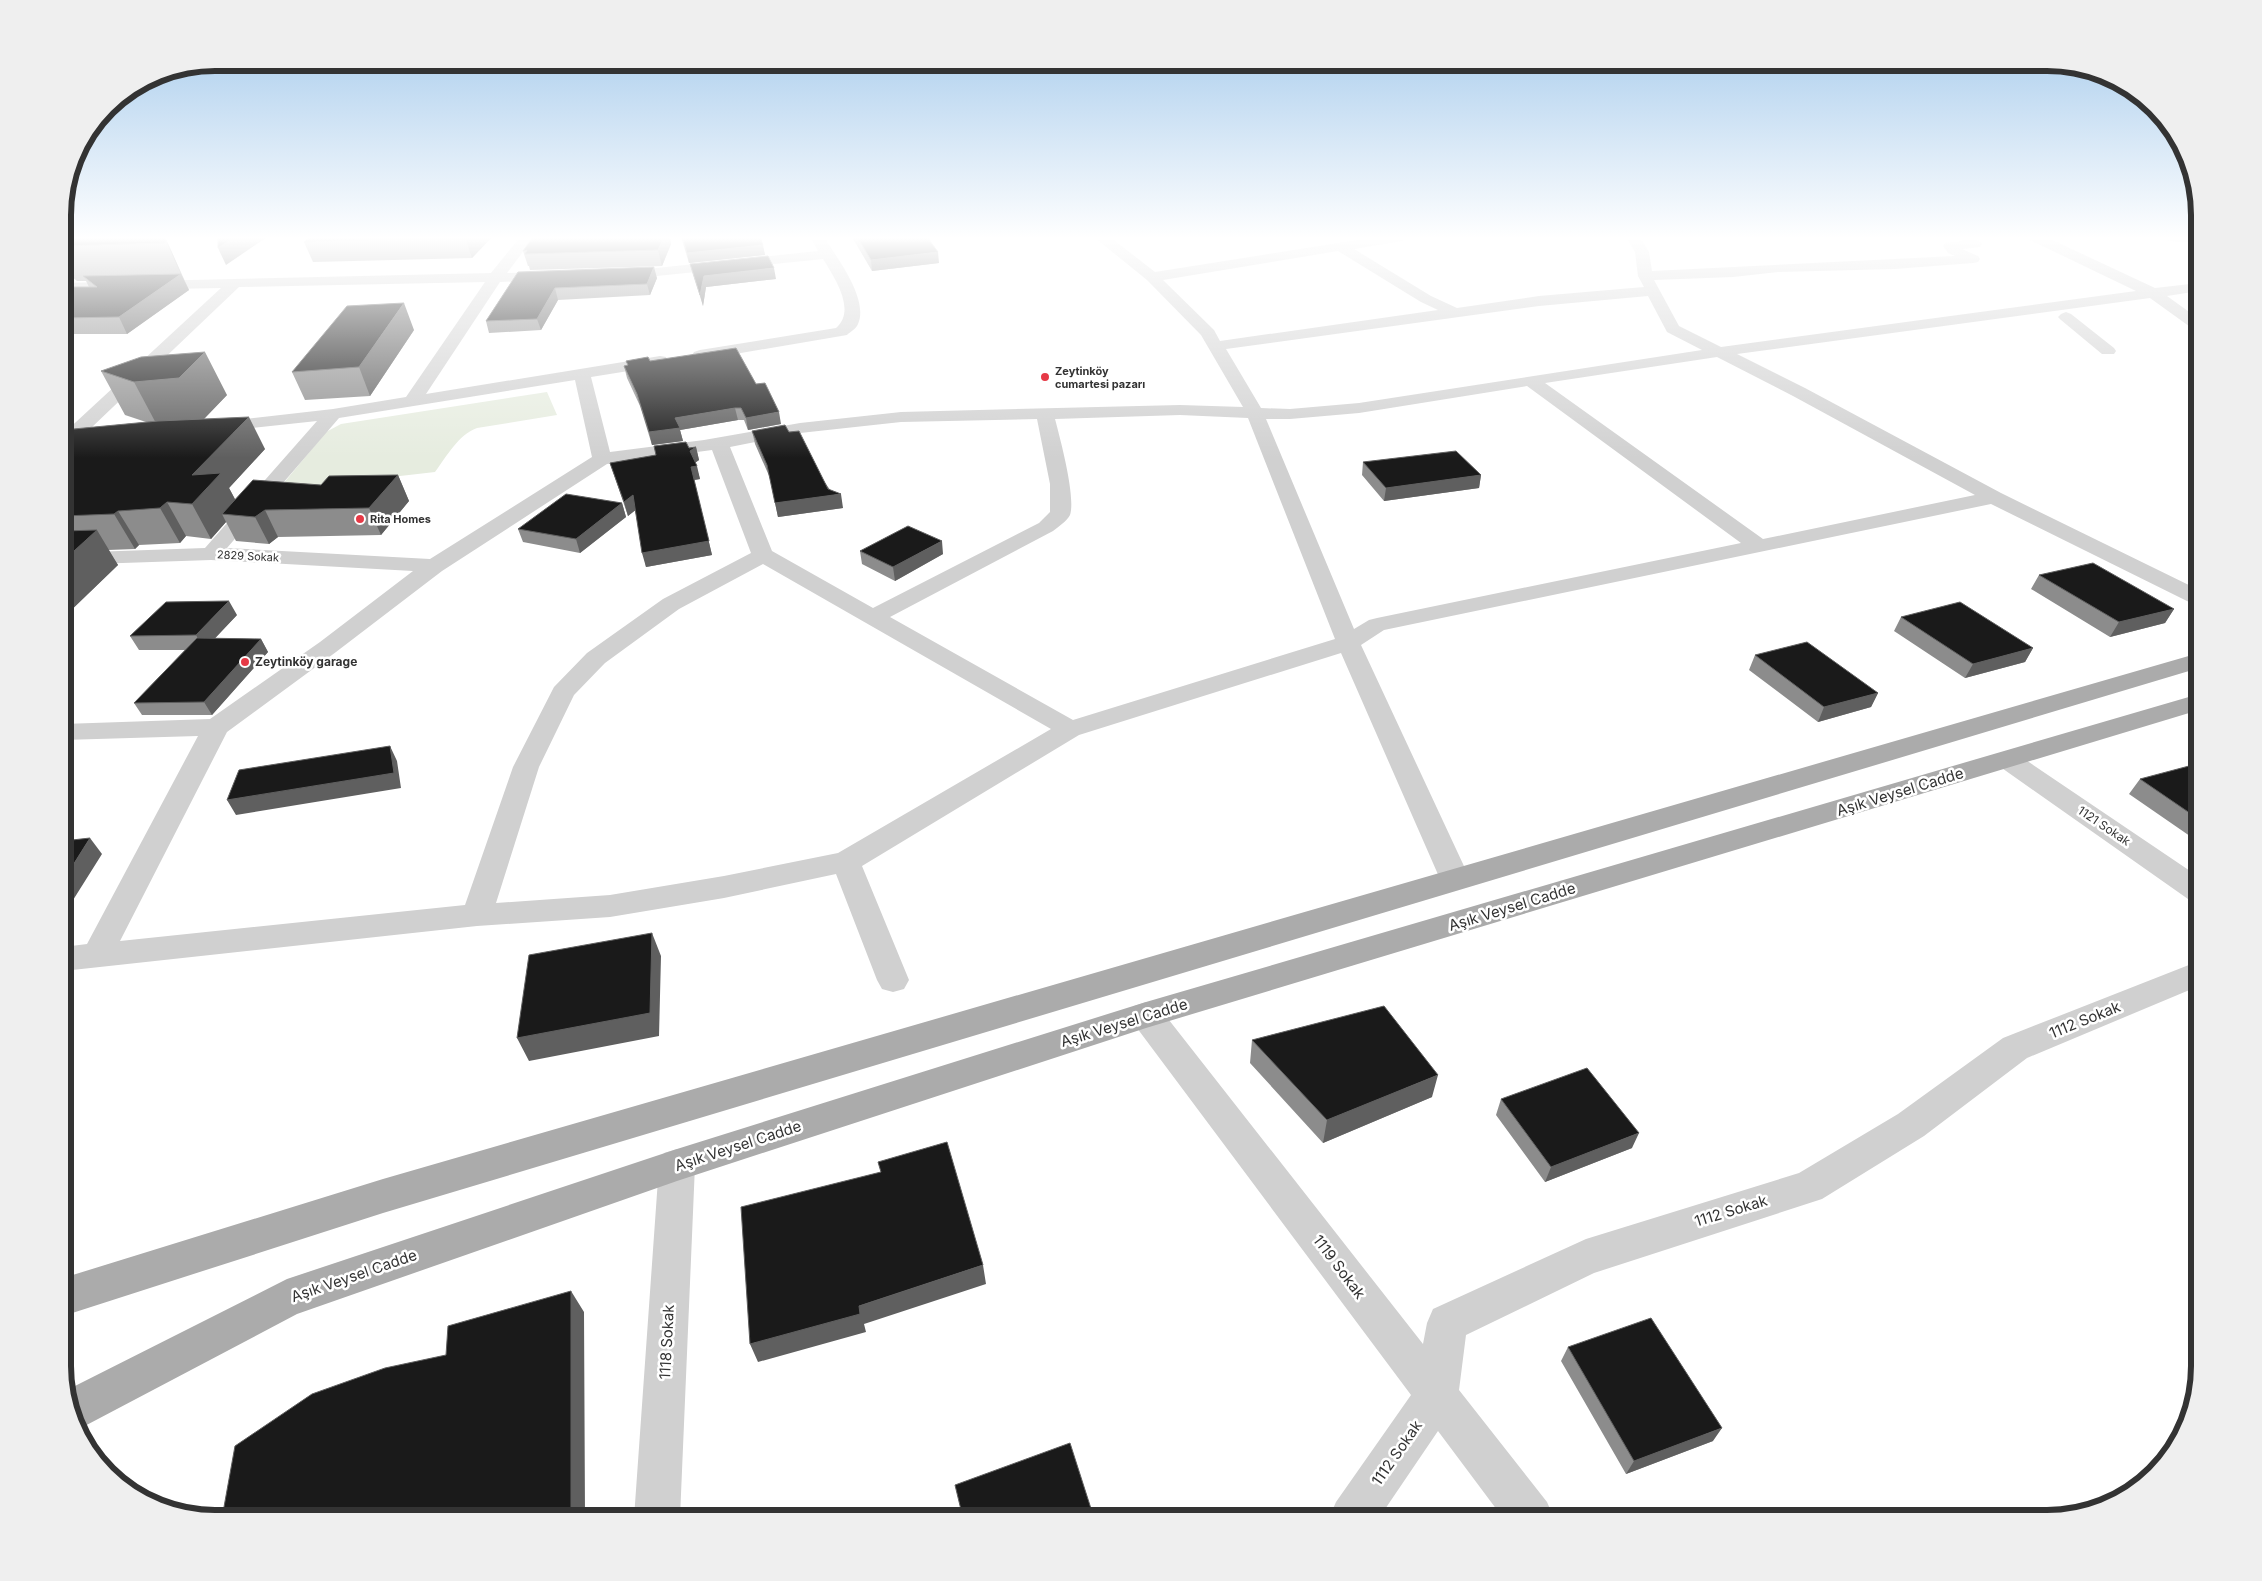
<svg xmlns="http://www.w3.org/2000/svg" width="2262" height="1581" font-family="Inter,sans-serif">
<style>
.green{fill:#e6ecdf}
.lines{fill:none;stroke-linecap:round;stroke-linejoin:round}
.street{fill:#d0d0d0;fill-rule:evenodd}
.primary{fill:#ababab;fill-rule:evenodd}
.wall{fill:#8c8c8c}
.shaded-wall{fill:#5f5f5f}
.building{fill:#1a1a1a;stroke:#5f5f5f}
.poi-dot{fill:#e63946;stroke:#fff;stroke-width:2}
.labels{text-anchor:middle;stroke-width:5;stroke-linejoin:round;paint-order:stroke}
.far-poi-label{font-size:11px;font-weight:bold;fill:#333;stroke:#fff;text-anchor:start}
.far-street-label{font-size:11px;fill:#333;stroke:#fff}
.poi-label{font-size:12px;font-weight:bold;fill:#333;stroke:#fff;text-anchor:start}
.street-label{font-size:12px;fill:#333;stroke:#fff}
.near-street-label{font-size:15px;fill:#333;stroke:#fff}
.rim{fill:none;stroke:#333;stroke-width:6}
</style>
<rect width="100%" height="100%" fill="#fff"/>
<path class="green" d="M 547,392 L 557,415 L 477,428 C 458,435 447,456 435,472 L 278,490 L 326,432 L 341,424 Z"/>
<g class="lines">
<path class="street" d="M 520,237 L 534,237 L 507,273 L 551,272 L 558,276 L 551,280 L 500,282 L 426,394 L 660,356 L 666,357 L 668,361 L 666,365 L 591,377 L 610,452 L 704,440 L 800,423 L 901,412 L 1180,405 L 1243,407 L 1201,335 L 1147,280 L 1094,237 L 1110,237 L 1155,272 L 1376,237 L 1409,237 L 1402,241 L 1354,249 L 1431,296 L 1457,308 L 1539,296 L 1644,287 L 1638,276 L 1635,252 L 1626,237 L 1640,237 L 1649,252 L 1652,271 L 1955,256 L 1948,253 L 1943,246 L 1945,243 L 1962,241 L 1958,237 L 1974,237 L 1982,244 L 1980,247 L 1962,249 L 1978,256 L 1980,259 L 1978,262 L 1973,263 L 1894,269 L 1778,272 L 1733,277 L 1654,280 L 1679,326 L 1721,347 L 2136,291 L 2030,240 L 2028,237 L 2046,237 L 2155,288 L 2199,283 L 2199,291 L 2167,296 L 2199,319 L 2199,331 L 2193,329 L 2150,298 L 1737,354 L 1805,388 L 2001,493 L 2199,590 L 2199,605 L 2191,603 L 1991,504 L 1384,630 L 1361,645 L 1470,879 L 1466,886 L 1455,890 L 1444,886 L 1440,879 L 1341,653 L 1079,735 L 862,866 L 909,980 L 904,989 L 893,992 L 882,989 L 877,980 L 836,874 L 724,898 L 610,917 L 477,926 L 63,971 L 63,947 L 87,944 L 198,736 L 63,740 L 63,724 L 210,719 L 320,642 L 413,571 L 211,560 L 63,565 L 63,553 L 205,548 L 317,421 L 216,432 L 210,431 L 207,427 L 210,423 L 333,409 L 406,397 L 485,282 L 239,287 L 70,448 L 63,450 L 63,434 L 221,288 L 63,291 L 63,283 L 491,273 ZM 1338,251 L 1421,302 L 1438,310 L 1220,341 L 1214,330 L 1163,280 ZM 1648,296 L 1667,332 L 1702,350 L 1359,403 L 1290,409 L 1261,408 L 1226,349 L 1539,306 ZM 1717,357 L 1793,396 L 1975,495 L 1763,539 L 1545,383 ZM 575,380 L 592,457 L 430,559 L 227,548 L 339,418 ZM 1527,386 L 1741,543 L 1377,618 L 1369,620 L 1354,629 L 1266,419 L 1290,419 L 1359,413 ZM 1180,415 L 1248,418 L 1335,639 L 1073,720 L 890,617 L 1053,531 C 1058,527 1067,521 1070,515 C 1076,497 1060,438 1055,419 ZM 1037,419 L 1050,484 L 1050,512 L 1039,523 L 873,608 L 772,551 L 730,447 L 800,433 L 901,422 ZM 712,450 L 751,553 L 663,599 L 587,653 L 554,687 L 513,767 L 465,905 L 120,941 L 227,732 L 336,652 L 442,571 L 607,464 ZM 763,564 L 1051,729 L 838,853 L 724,876 L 610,895 L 496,903 L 539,767 L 574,695 L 605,663 L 679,609 Z
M 810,237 L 824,237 C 837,258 869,299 858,324 C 856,329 850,332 847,335 L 700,360 L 694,358 L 692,355 L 694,352 L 700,350 L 836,328 C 857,310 834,277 823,259 L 647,277 L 619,278 L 612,274 L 619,270 L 647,269 L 818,251 Z
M 2163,237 L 2199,237 L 2199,239 C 2191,243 2170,244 2163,237 Z
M 2066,312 L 2071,314 L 2114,348 L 2116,351 L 2114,354 L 2102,354 L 2061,320 L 2058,317 L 2061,314 Z
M 2008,751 L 2017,754 L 2199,877 L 2199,902 L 2188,899 L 1999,766 L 1995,760 L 1999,754 Z
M 2199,961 L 2199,986 L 2027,1058 L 1924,1136 L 1822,1199 L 1594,1273 L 1466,1335 L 1459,1390 L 1547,1502 L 1554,1518 L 1503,1518 L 1438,1431 L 1379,1518 L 1329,1518 L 1336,1502 L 1411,1395 L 1134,1024 L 1129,1015 L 1134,1006 L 1146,1002 L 1158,1006 L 1423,1344 L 1427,1323 L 1433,1309 L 1586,1239 L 1799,1173 L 1898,1114 L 2003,1038 Z
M 677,1149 L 690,1153 L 695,1165 L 680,1518 L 634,1518 L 659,1165 L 664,1153 Z"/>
<path class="primary" d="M 2199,653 L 2199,668 L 383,1213 L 63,1316 L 63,1278 L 383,1179 Z
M 2199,694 L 2199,710 L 1146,1028 L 677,1181 L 297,1314 L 79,1429 L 67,1390 L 287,1279 L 677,1149 L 1146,1002 Z"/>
</g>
<path class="wall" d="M 63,237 L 165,237 L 189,290 L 127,334 L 63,334 L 63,287 L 89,287 L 86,281 L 77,281 L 63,269 Z
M 310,237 L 492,237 L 472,258 L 313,262 L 304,242 Z
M 533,237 L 670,237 L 671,244 L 662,266 L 530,270 L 529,266 L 528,266 L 523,251 Z
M 681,237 L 760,237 L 765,255 L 689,263 Z
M 852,237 L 927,237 L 939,263 L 872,271 Z
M 690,264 L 776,279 L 706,287 L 703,306 L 693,274 Z
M 518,272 L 657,278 L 650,295 L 558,300 L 541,330 L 489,333 L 486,321 Z
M 414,330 L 370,396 L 305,400 L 292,372 Z
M 650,361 L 756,384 L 781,424 L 748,430 L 744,420 L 738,420 L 680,430 L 683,441 L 652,445 L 640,406 L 627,378 L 624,366 Z
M 101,371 L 227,395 L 204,419 L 265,449 L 229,488 L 235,499 L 321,485 L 398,475 L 409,501 L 381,535 L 278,537 L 269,544 L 236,541 L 226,522 L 211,539 L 186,536 L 180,543 L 139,545 L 135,549 L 108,550 L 118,565 L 63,618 L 63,430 L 146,422 L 125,415 Z
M 752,431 L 789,432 L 843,508 L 778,517 L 770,478 L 755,444 Z
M 654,446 L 689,448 L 696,447 L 699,460 L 695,463 L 700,479 L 694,480 L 712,555 L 646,567 L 635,510 L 628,516 L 610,463 L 656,455 Z
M 1363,462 L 1481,475 L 1479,488 L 1384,501 L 1362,475 Z
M 622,503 L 626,517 L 580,553 L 523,542 L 518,529 Z
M 860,551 L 943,554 L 895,581 L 862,564 Z
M 2039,575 L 2174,609 L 2165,623 L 2110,637 L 2031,589 Z
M 237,615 L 215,638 L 261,639 L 268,652 L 212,715 L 142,715 L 134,703 L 185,650 L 139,650 L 130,636 Z
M 1901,617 L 2033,648 L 2025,662 L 1965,678 L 1894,631 Z
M 1755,655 L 1878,693 L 1871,707 L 1818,722 L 1749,670 Z
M 2200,773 L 2200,843 L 2129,794 L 2140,779 Z
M 1252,1040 L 1432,1097 L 1323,1143 L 1250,1063 Z
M 1501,1099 L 1632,1148 L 1545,1182 L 1496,1115 Z
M 1568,1347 L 1713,1441 L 1626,1474 L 1561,1361 Z"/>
<path class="shaded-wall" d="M 164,237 L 165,237 L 171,250 L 183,278 Z
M 235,237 L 267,237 L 226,265 L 218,248 Z
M 465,237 L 492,237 L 472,258 Z
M 664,237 L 670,237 L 671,244 L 662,266 L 658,250 Z
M 763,245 L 765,255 L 689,263 L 687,253 Z
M 938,252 L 939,263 L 872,271 L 871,260 Z
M 654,267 L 657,278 L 650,295 L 647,284 Z
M 774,268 L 776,279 L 706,287 L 703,306 L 700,295 L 704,276 Z
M 181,274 L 189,290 L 127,334 L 119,317 Z
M 555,288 L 558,300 L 541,330 L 537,319 Z
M 404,303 L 414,330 L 370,396 L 359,367 Z
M 205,352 L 227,395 L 201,422 L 158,427 L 134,382 Z
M 735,408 L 738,420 L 680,430 L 683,441 L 652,445 L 649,432 L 675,418 Z
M 779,412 L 781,424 L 748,430 L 746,418 Z
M 249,417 L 265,449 L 229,488 L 239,507 L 222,514 L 226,522 L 211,539 L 192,504 L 192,475 Z
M 696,447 L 699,460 L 693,464 L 690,451 Z
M 697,466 L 700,479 L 694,480 L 712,555 L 646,567 L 642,553 L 691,467 Z
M 398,475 L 409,501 L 381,535 L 369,508 Z
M 1481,475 L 1479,488 L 1384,501 L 1386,488 Z
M 841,494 L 843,508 L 778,517 L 775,503 Z
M 633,495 L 637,509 L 628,516 L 624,502 Z
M 167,502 L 186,536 L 180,543 L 160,508 Z
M 622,503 L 626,517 L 580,553 L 576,539 Z
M 265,510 L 278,537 L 269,544 L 255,517 Z
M 118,511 L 139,545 L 135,549 L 114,514 Z
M 97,530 L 118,565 L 63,618 L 63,561 Z
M 942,541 L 943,554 L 895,581 L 893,567 Z
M 229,601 L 237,615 L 204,650 L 196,635 Z
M 2174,609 L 2165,623 L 2110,637 L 2119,622 Z
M 261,639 L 268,652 L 212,715 L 204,702 Z
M 2033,648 L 2025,662 L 1965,678 L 1973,664 Z
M 1878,693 L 1871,707 L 1818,722 L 1824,707 Z
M 390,746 L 397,761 L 401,788 L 236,815 L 227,800 Z
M 90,838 L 102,854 L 63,916 L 63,881 Z
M 652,933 L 661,956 L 659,1036 L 529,1061 L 517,1038 Z
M 1438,1075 L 1432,1097 L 1323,1143 L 1327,1120 Z
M 1639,1133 L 1632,1148 L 1545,1182 L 1551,1167 Z
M 983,1265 L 986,1284 L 864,1324 L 866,1332 L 758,1362 L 750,1344 L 859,1306 Z
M 571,1291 L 584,1312 L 585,1518 L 550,1518 Z
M 1722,1428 L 1713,1441 L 1626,1474 L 1634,1461 Z"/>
<path class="building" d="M 63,237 L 164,237 L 166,243 L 63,246 Z
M 218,237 L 235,237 L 218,248 Z
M 310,237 L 466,237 L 304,242 Z
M 533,237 L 664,237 L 658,250 L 525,254 L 527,250 L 523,251 Z
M 682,237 L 760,237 L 763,245 L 687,253 Z
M 857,237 L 927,237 L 938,252 L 871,260 Z
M 768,256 L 774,268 L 704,276 L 700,295 L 690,264 Z
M 654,267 L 647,284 L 555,288 L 537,319 L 486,321 L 518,272 Z
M 181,274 L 119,317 L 63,318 L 63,287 L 97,287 L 83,276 Z
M 404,303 L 359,367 L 292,372 L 347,306 Z
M 736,348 L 756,384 L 765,383 L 779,412 L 746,418 L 741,408 L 735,408 L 675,418 L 680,428 L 649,432 L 637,394 L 624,366 L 628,365 L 626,361 L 648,357 L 650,361 Z
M 205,352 L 179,378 L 134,382 L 101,371 L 141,357 Z
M 249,417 L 192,475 L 221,473 L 192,504 L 167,502 L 160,508 L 118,511 L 114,514 L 63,516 L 63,430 L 158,421 Z
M 785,425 L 789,432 L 799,431 L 828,489 L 841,494 L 775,503 L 767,465 L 752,431 Z
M 686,442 L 689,448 L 696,447 L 690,451 L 697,466 L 691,467 L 709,541 L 642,553 L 633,495 L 624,502 L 610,463 L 656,455 L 654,446 Z
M 1456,451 L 1481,475 L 1386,488 L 1363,462 Z
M 398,475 L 369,508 L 265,510 L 255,517 L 222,514 L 253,480 L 321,485 L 329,476 Z
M 566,494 L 622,503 L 576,539 L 518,529 Z
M 908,526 L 942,541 L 893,567 L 860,551 Z
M 97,530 L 63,561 L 63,531 Z
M 2093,563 L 2174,609 L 2119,622 L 2039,575 Z
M 229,601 L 196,635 L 130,636 L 166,602 Z
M 1960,602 L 2033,648 L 1973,664 L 1901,617 Z
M 197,638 L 261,639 L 204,702 L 134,703 Z
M 1807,642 L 1878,693 L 1824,707 L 1755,655 Z
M 390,746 L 394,773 L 227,800 L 239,770 Z
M 2189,766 L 2200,773 L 2200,820 L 2140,779 Z
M 90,838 L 63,881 L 63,841 Z
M 652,933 L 650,1013 L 517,1038 L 529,955 Z
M 1384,1006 L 1438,1075 L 1327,1120 L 1252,1040 Z
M 1587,1068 L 1639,1133 L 1551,1167 L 1501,1099 Z
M 947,1142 L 983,1265 L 859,1306 L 860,1314 L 750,1344 L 741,1207 L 881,1172 L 878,1162 Z
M 571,1291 L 571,1512 L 550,1518 L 222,1518 L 235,1446 L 312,1394 L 385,1368 L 446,1355 L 448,1326 Z
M 1651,1318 L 1722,1428 L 1634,1461 L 1568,1347 Z
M 1070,1443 L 1094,1518 L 963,1518 L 955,1485 Z"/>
<linearGradient id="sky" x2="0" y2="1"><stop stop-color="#9ec6ea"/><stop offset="0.52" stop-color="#fff"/><stop offset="1" stop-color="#fff" stop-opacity="0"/></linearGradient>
<rect width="2262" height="458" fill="url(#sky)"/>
<g class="poi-dot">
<circle cx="1045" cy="377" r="5"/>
<circle cx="360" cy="519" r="5"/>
<circle cx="245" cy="662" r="5"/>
</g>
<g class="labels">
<g class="far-poi-label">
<text x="1055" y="375">Zeytinköy<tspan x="1055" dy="13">cumartesi pazarı</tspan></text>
<text x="370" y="523">Rita Homes</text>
</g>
<g class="far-street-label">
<text transform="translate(248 556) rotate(3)" y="4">2829 Sokak</text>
</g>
<g class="poi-label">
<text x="255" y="666">Zeytinköy garage</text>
</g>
<g class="street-label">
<text transform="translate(2104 826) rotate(34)" y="4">1121 Sokak</text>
</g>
<g class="near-street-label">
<text transform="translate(1900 792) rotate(-17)" y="5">Aşık Veysel Cadde</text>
<text transform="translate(1512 907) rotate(-17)" y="5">Aşık Veysel Cadde</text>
<text transform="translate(2085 1020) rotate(-22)" y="5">1112 Sokak</text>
<text transform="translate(1124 1023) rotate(-17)" y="5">Aşık Veysel Cadde</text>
<text transform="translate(738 1146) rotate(-18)" y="5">Aşık Veysel Cadde</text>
<text transform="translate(1731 1211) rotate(-17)" y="5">1112 Sokak</text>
<text transform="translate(1339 1267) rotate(53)" y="5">1119 Sokak</text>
<text transform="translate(354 1276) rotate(-19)" y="5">Aşık Veysel Cadde</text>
<text transform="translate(667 1342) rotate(-87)" y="5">1118 Sokak</text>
<text transform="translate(1397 1453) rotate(-55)" y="5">1112 Sokak</text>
</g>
</g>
<path d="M0 0H2262V1581H0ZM215 71H2047A144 144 0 0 1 2191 215V1366A144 144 0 0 1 2047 1510H215A144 144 0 0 1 71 1366V215A144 144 0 0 1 215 71Z" fill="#efefef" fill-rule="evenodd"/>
<path class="rim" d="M215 71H2047A144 144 0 0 1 2191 215V1366A144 144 0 0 1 2047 1510H215A144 144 0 0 1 71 1366V215A144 144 0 0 1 215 71Z"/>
</svg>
